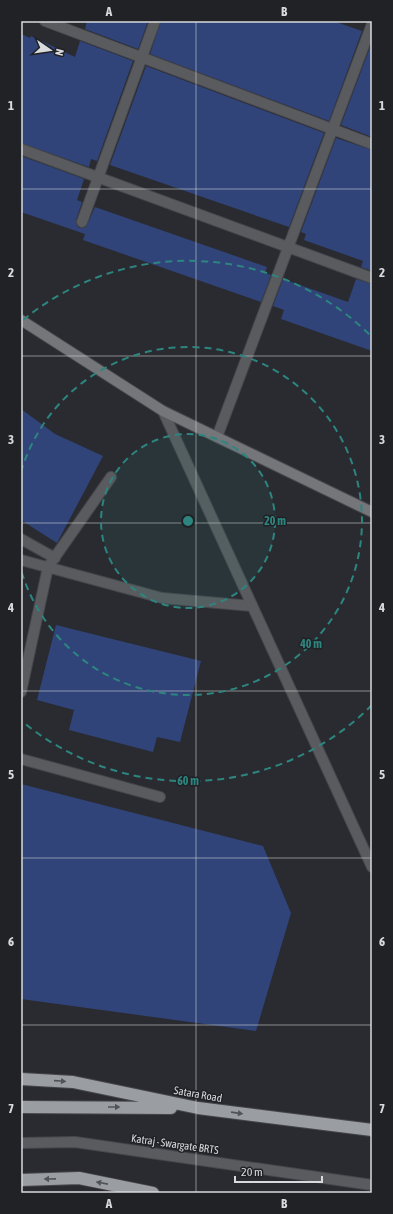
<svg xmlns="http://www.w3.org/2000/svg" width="393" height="1214" font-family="'Asap Condensed',sans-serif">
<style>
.building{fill:#30447a}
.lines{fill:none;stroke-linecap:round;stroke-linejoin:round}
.lane-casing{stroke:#46474c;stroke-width:12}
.street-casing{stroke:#46474c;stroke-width:12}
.secondary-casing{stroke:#46474c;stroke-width:12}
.highway-casing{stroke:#46474c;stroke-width:14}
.lane{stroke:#5a5b5e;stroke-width:10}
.street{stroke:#5a5b5e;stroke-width:10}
.secondary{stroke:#74767a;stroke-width:10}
.highway{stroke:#9a9da2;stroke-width:12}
.oneway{fill:#515358}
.grid{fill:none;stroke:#d8dadd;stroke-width:1;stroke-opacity:0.55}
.ring{fill:none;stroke:#2d857f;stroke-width:2;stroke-dasharray:7 5}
.labels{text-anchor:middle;stroke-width:3;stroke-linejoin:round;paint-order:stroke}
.street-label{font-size:11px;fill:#d8dadd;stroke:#202226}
.centre{fill:#2d857f;stroke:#202226;stroke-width:2}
.ring-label{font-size:12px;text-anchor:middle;font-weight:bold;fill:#2d857f;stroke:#202226;stroke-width:3;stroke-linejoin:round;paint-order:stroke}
.neatline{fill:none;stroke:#d8dadd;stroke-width:1.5}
.grid-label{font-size:13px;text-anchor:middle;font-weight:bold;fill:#d8dadd}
</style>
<rect width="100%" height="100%" fill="#2a2b30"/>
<path class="building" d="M 87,21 L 148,21 L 138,49 L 85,29 Z
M 161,21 L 333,21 L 362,31 L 329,121 L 150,54 Z
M 21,34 L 30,38 L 31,36 L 75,57 L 80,41 L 133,61 L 97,161 L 91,159 L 89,167 L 21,143 Z
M 372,42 L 372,137 L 341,125 Z
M 146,66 L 324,133 L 289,227 L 110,165 Z
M 336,138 L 372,150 L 372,271 L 361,267 L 363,261 L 304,240 L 306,234 L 301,232 Z
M 21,156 L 84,179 L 77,200 L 82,202 L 76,220 L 77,226 L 79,228 L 83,228 L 86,227 L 95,207 L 267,267 L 265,273 L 271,275 L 261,302 L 83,240 L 85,234 L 21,212 Z
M 283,279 L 348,302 L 356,279 L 372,284 L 372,351 L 281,319 L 284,310 L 273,306 Z
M 21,409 L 55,434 L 103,456 L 57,543 L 21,520 Z
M 56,625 L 201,661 L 180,742 L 157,737 L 153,752 L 69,730 L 74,710 L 37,700 Z
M 21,784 L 263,846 L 291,913 L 256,1031 L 21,999 Z"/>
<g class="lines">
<g class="lane-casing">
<path id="lane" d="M 21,539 L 55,558
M 21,560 L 162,598 L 252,606
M 21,692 L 48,567 L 111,477
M 21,759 L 160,797
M 21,1143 L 75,1142 L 372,1185"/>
</g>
<g class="street-casing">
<path id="street" d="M 45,21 L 372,144
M 21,149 L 372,278
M 82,222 L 155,21
M 163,411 L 372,867
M 217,437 L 372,24"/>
</g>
<g class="secondary-casing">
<path id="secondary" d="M 21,320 L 163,411 L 372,512"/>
</g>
<g class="highway-casing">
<path id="highway" d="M 21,1079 L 73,1082 L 198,1108 L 372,1130
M 21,1107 L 171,1108
M 21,1180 L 79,1178 L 153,1193"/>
</g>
<use href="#lane" class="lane"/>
<use href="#street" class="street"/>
<use href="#secondary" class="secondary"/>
<use href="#highway" class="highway"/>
</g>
<defs><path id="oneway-solid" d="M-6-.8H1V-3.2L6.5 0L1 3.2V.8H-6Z"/></defs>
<g class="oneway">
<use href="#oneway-solid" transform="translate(60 1081) rotate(4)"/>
<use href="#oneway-solid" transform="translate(114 1107)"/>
<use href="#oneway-solid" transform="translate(237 1113) rotate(8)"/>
<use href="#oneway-solid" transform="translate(50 1179) rotate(179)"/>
<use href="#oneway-solid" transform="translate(102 1183) rotate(-169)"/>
</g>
<path class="grid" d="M 196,21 L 196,1193M 21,189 L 372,189M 21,356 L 372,356M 21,523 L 372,523M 21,691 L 372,691M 21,858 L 372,858M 21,1025 L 372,1025"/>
<circle cx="188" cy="521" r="87" fill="#2d857f" fill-opacity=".12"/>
<g class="ring">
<circle cx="188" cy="521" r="87"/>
<path d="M21 472A174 174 0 1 1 21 570"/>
<path d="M372 705A260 260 0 0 1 23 722M23 320A260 260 0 0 1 372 337"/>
</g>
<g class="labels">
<g class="street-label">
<text transform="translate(198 1094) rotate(10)" y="4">Satara Road</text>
<text transform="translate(175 1144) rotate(8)" y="4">Katraj - Swargate BRTS</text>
</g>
</g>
<circle cx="188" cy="521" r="6" class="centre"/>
<g class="ring-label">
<text x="275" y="525">20 m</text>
<text x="311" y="648">40 m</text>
<text x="188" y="785">60 m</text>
</g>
<rect width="393" height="1214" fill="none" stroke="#202226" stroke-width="44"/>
<g transform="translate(50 50) rotate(103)" stroke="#202226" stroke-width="3" paint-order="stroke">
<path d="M0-3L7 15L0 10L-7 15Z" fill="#d8dadd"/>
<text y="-6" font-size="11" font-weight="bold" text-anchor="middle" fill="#d8dadd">N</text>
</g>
<path d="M235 1176v6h87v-6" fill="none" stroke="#d8dadd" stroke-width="2"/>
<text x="241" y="1176" font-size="12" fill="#d8dadd" stroke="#202226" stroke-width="3" paint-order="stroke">20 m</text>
<rect x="22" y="22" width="349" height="1170" class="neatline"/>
<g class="grid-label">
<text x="109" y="16">A</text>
<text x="284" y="16">B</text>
<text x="11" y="110">1</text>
<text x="382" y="110">1</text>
<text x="11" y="277">2</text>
<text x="382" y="277">2</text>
<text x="11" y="444">3</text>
<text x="382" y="444">3</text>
<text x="11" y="612">4</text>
<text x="382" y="612">4</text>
<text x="11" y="779">5</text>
<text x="382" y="779">5</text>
<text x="11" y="946">6</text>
<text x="382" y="946">6</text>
<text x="11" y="1113">7</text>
<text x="382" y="1113">7</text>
<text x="109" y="1208">A</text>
<text x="284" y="1208">B</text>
</g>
</svg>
